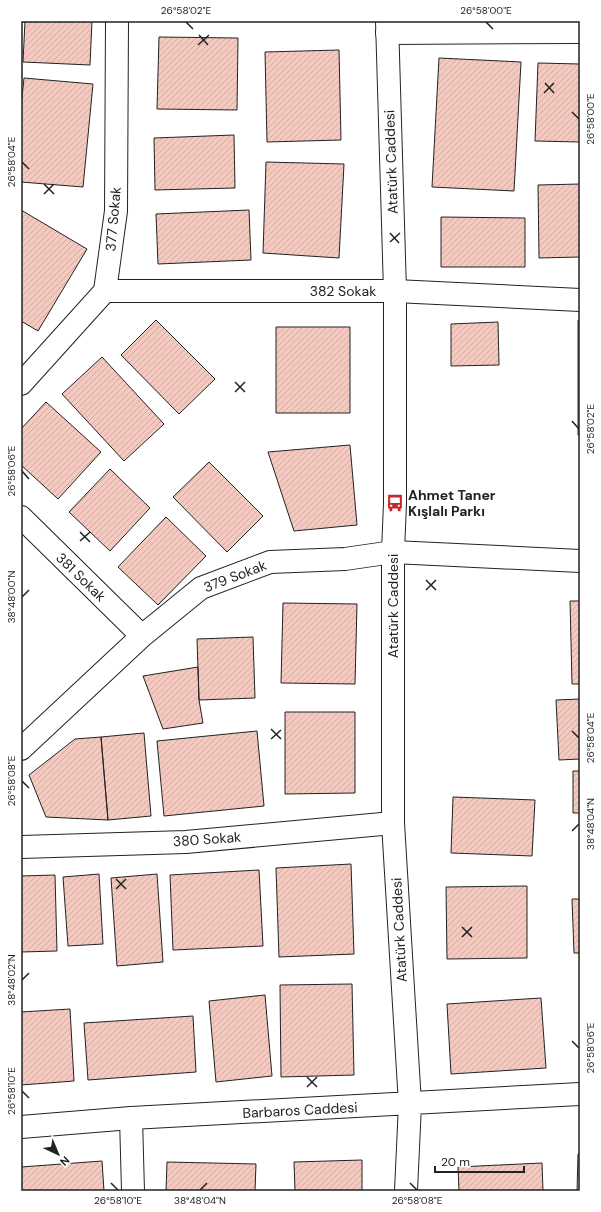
<svg xmlns="http://www.w3.org/2000/svg" width="601" height="1212" font-family="'DM Sans',sans-serif">
<style>
.building{fill:url(#building-hatch);stroke:#222}
.lines{fill:none;stroke-linecap:round;stroke-linejoin:round}
.street-casing{stroke:#222;stroke-width:24}
.secondary-casing{stroke:#222;stroke-width:24}
.street{stroke:#fff;stroke-width:22}
.secondary{stroke:#fff;stroke-width:22}
.ticks{fill:none;stroke:#222;stroke-width:1.5}
.labels{text-anchor:middle;stroke-width:3;stroke-linejoin:round;paint-order:stroke}
.street-label{font-size:14px;fill:#222;stroke:#fff}
.poi-label{font-size:14px;font-weight:bold;fill:#222;stroke:#fff;text-anchor:start}
.neatline{fill:none;stroke:#222;stroke-width:1.5}
.ticks-label{font-size:10px;text-anchor:middle;fill:#222}
</style>
<defs>
<pattern id="building-hatch" width="6" height="6" patternUnits="userSpaceOnUse"><rect width="6" height="6" fill="#f3c9c0"/><path d="M-1 1l2-2M0 6l6-6M5 7l2-2" fill="none" stroke="#d0aca5"/></pattern>
</defs>
<rect width="100%" height="100%" fill="#fff"/>
<path class="building" d="M 25,21 L 92,21 L 90,65 L 23,62 Z
M 159,37 L 238,38 L 237,110 L 157,109 Z
M 339,50 L 341,140 L 267,142 L 265,52 Z
M 439,58 L 521,62 L 514,191 L 432,187 Z
M 538,63 L 580,64 L 580,142 L 535,141 Z
M 24,78 L 93,84 L 83,187 L 21,182 L 21,107 Z
M 234,135 L 235,188 L 155,190 L 154,138 Z
M 266,162 L 344,164 L 339,258 L 263,253 Z
M 580,184 L 580,257 L 539,258 L 538,185 Z
M 21,210 L 87,249 L 38,331 L 21,321 Z
M 249,210 L 251,260 L 158,264 L 156,214 Z
M 441,217 L 525,218 L 525,267 L 441,267 Z
M 156,320 L 215,379 L 179,414 L 121,355 Z
M 578,320 L 580,320 L 580,435 L 578,435 Z
M 498,322 L 499,365 L 451,366 L 451,324 Z
M 276,327 L 350,327 L 350,413 L 276,413 Z
M 102,357 L 164,424 L 124,461 L 62,394 Z
M 46,402 L 101,452 L 58,499 L 21,465 L 21,429 Z
M 350,445 L 357,525 L 294,531 L 268,452 Z
M 209,462 L 263,516 L 227,552 L 173,497 Z
M 110,469 L 150,508 L 110,551 L 69,512 Z
M 166,517 L 206,556 L 158,605 L 118,567 Z
M 570,601 L 580,601 L 580,684 L 572,684 Z
M 283,603 L 357,604 L 355,684 L 281,683 Z
M 253,637 L 255,698 L 199,700 L 197,639 Z
M 198,667 L 199,700 L 203,723 L 163,729 L 143,676 Z
M 580,699 L 580,759 L 559,760 L 556,700 Z
M 285,712 L 355,712 L 355,793 L 285,794 Z
M 257,731 L 264,806 L 164,816 L 157,741 Z
M 144,733 L 151,816 L 108,820 L 101,737 Z
M 101,737 L 108,820 L 46,817 L 29,775 L 75,739 Z
M 573,771 L 580,771 L 580,813 L 573,813 Z
M 453,797 L 535,800 L 532,856 L 451,853 Z
M 351,864 L 354,954 L 279,957 L 276,868 Z
M 259,870 L 263,946 L 173,950 L 170,875 Z
M 99,874 L 103,944 L 68,946 L 63,877 Z
M 157,874 L 163,962 L 117,966 L 111,878 Z
M 55,875 L 57,951 L 21,952 L 21,876 Z
M 527,886 L 527,958 L 447,959 L 446,887 Z
M 572,899 L 580,899 L 580,953 L 574,953 Z
M 352,984 L 354,1075 L 281,1077 L 280,985 Z
M 265,995 L 272,1076 L 216,1082 L 209,1001 Z
M 541,998 L 546,1068 L 451,1074 L 447,1004 Z
M 70,1009 L 74,1081 L 21,1085 L 21,1012 Z
M 193,1016 L 196,1072 L 88,1080 L 84,1023 Z
M 578,1154 L 580,1154 L 580,1191 L 577,1191 Z
M 362,1160 L 362,1191 L 295,1191 L 294,1162 Z
M 102,1161 L 104,1191 L 21,1191 L 21,1167 Z
M 167,1162 L 256,1164 L 255,1191 L 166,1191 Z
M 542,1163 L 543,1191 L 459,1191 L 458,1167 Z"/>
<g class="lines">
<g class="street-casing">
<path id="street" d="M 387,33 L 580,32
M 105,291 L 395,291 L 580,300
M 21,384 L 105,291 L 116,211 L 117,21
M 21,517 L 142,636
M 21,749 L 142,636 L 201,588 L 270,562 L 345,559 L 393,552 L 580,561
M 21,847 L 186,842 L 393,823
M 131,1118 L 133,1191"/>
</g>
<g class="secondary-casing">
<path id="secondary" d="M 387,21 L 395,291 L 395,503 L 393,552 L 393,823 L 410,1104 L 406,1191
M 21,1127 L 131,1118 L 580,1094"/>
</g>
<use href="#street" class="street"/>
<use href="#secondary" class="secondary"/>
</g>
<path class="ticks" d="M 186,22 L 193,29M 486,22 L 493,29M 199,35 L 208,45M 198,45 L 209,35M 545,83 L 554,93M 544,93 L 554,83M 572,112 L 579,119M 22,162 L 29,169M 44,184 L 54,194M 44,194 L 54,184M 390,233 L 399,243M 390,242 L 400,233M 235,382 L 245,392M 235,392 L 245,382M 572,421 L 579,429M 22,471 L 29,479M 80,532 L 90,542M 80,541 L 90,532M 426,580 L 436,590M 426,590 L 436,580M 22,597 L 29,590M 271,729 L 281,739M 572,731 L 579,738M 271,739 L 281,730M 22,781 L 29,788M 572,831 L 579,824M 116,879 L 126,889M 116,889 L 126,879M 462,927 L 472,937M 462,937 L 472,927M 22,980 L 29,973M 572,1041 L 579,1048M 307,1077 L 317,1087M 307,1087 L 317,1077M 22,1091 L 29,1098M 111,1183 L 118,1190M 410,1183 L 417,1190M 200,1190 L 207,1183"/>
<defs>
<g id="bus-bare" transform="scale(1.38)"><path d="M-5-6H5V4H4V6H2V4H-2V6H-4V4H-5ZM-3.5-4V0h7V-4ZM-3.5 1.2v1.5H-2V1.2ZM2 1.2v1.5H3.5V1.2Z" fill="#c62828" stroke="#fff" stroke-width="2.5" paint-order="stroke"/></g>
</defs>
<g fill-rule="evenodd">
<use href="#bus-bare" x="395" y="503"/>
</g>
<g class="labels">
<g class="street-label">
<text transform="translate(391 162) rotate(-92)" y="5">Atatürk Caddesi</text>
<text transform="translate(113 219) rotate(-85)" y="5">377 Sokak</text>
<text x="343" y="296">382 Sokak</text>
<text transform="translate(235 576) rotate(-21)" y="5">379 Sokak</text>
<text transform="translate(81 577) rotate(44)" y="5">381 Sokak</text>
<text transform="translate(393 606) rotate(-90)" y="5">Atatürk Caddesi</text>
<text transform="translate(207 839) rotate(-4)" y="5">380 Sokak</text>
<text transform="translate(399 930) rotate(-93)" y="5">Atatürk Caddesi</text>
<text transform="translate(300 1110) rotate(-3)" y="5">Barbaros Caddesi</text>
</g>
<g class="poi-label">
<text x="408" y="500">Ahmet Taner<tspan x="408" dy="16">Kışlalı Parkı</tspan></text>
</g>
</g>
<rect width="601" height="1212" fill="none" stroke="#ffffff" stroke-width="44"/>
<g transform="translate(58 1154) rotate(136)" stroke="#ffffff" stroke-width="3" paint-order="stroke">
<path d="M0-3L7 15L0 10L-7 15Z" fill="#222222"/>
<text y="-6" font-size="11" font-weight="bold" text-anchor="middle" fill="#222222">N</text>
</g>
<path d="M435 1166v6h89v-6" fill="none" stroke="#222222" stroke-width="2"/>
<text x="441" y="1166" font-size="12" fill="#222222" stroke="#ffffff" stroke-width="3" paint-order="stroke">20 m</text>
<rect x="22" y="22" width="557" height="1168" class="neatline"/>
<g class="ticks-label">
<text x="186" y="14">26°58'02"E</text>
<text x="486" y="14">26°58'00"E</text>
<text transform="translate(590 119) rotate(-90)" y="4">26°58'00"E</text>
<text transform="translate(11 162) rotate(-90)" y="4">26°58'04"E</text>
<text transform="translate(590 429) rotate(-90)" y="4">26°58'02"E</text>
<text transform="translate(11 471) rotate(-90)" y="4">26°58'06"E</text>
<text transform="translate(11 597) rotate(-90)" y="4">38°48'00"N</text>
<text transform="translate(590 738) rotate(-90)" y="4">26°58'04"E</text>
<text transform="translate(11 781) rotate(-90)" y="4">26°58'08"E</text>
<text transform="translate(590 824) rotate(-90)" y="4">38°48'04"N</text>
<text transform="translate(11 980) rotate(-90)" y="4">38°48'02"N</text>
<text transform="translate(590 1048) rotate(-90)" y="4">26°58'06"E</text>
<text transform="translate(11 1091) rotate(-90)" y="4">26°58'10"E</text>
<text x="118" y="1204">26°58'10"E</text>
<text x="200" y="1204">38°48'04"N</text>
<text x="417" y="1204">26°58'08"E</text>
</g>
</svg>
